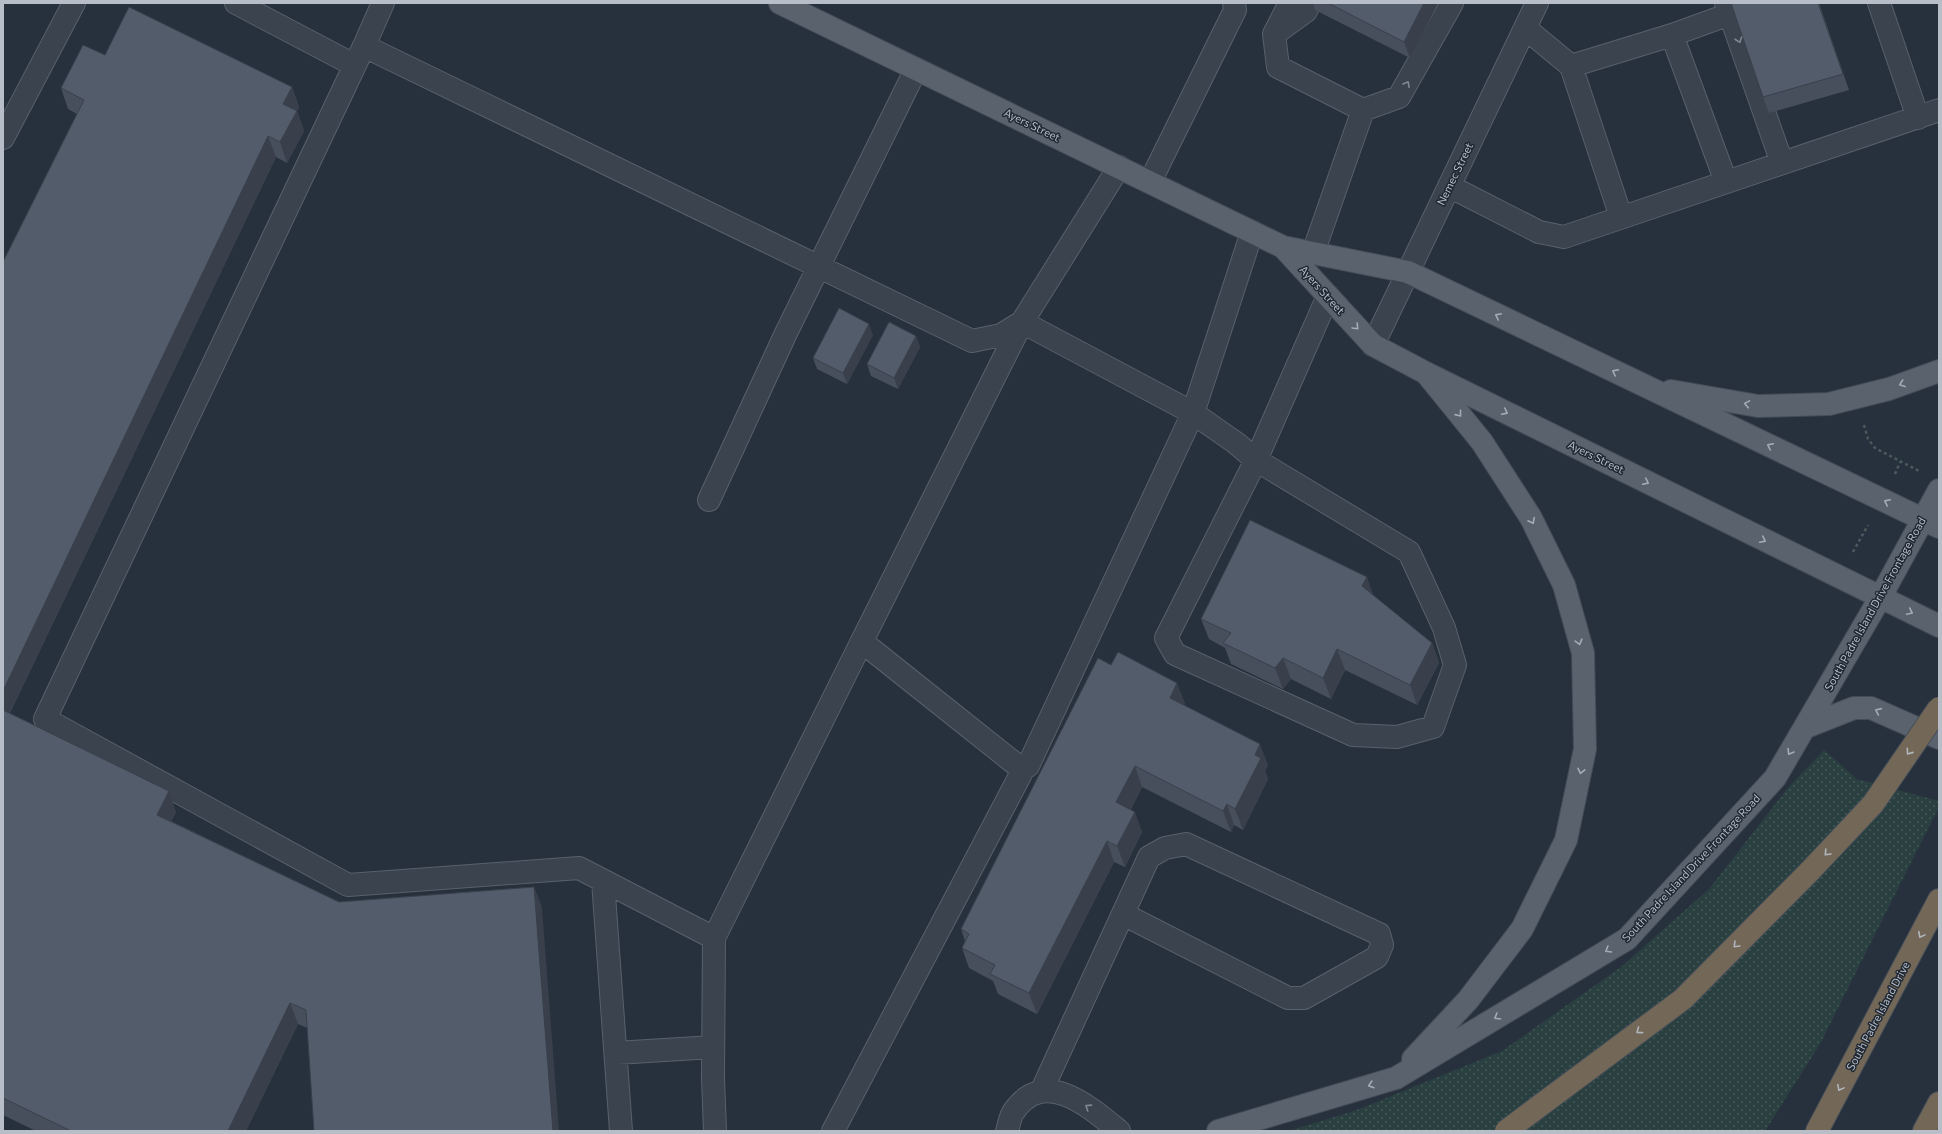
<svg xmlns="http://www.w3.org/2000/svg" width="1942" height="1134" font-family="Commissioner,sans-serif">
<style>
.grass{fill:url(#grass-dots)}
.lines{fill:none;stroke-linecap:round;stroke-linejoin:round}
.minor-casing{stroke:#58616b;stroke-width:24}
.major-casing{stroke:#444c57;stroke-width:24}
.highway-casing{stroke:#454e58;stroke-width:24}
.path{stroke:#495b5d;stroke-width:2.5;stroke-dasharray:3 3;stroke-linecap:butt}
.minor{stroke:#3b434e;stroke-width:22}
.major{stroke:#59626d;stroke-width:22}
.highway{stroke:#736858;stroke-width:22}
.highway-bridge-casing{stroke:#454e58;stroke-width:24;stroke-linecap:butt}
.highway-bridge{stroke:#736858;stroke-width:22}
.wall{fill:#474f5c}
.shaded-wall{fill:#39404b}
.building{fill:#525c6b;stroke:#39404b}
.oneway{stroke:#7f8791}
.oneway2{stroke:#a4acb6}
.oneway3{stroke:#b0b5bd}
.labels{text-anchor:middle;stroke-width:3;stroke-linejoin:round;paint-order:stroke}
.street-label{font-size:11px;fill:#b7bec8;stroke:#1f2833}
</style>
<defs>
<pattern id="grass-dots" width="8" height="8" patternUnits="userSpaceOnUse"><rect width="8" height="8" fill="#2a3f3f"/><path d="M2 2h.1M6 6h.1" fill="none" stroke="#475959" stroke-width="1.8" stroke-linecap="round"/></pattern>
</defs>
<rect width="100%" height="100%" fill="#27313d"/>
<path class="grass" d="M 1824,750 L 1857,779 L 1939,801 L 1939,807 L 1820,1044 L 1765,1131 L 1288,1131 L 1354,1111 L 1502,1051 L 1621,967 L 1709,889 L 1787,789 Z"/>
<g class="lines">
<g class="minor-casing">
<path id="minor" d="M 236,3 L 354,65
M 383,3 L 364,46 L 972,341 L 1001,335 L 1022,322 L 1119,167
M 1290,3 L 1274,34 L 1278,67 L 1363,110 L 1399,97 L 1452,3
M 1726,3 L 1782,163
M 1879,3 L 1918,118
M 1525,28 L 1571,66 L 1621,217
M 1277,32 L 1306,11 L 1310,3
M 1672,35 L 1730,14
M 364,46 L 45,719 L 348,885 L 579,868 L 714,938
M 1571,66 L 1672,35 L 1726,182
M 3,138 L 74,3
M 1150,182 L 1235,10 L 1234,3
M 1449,186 L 1539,232 L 1564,237 L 1939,110
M 1313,253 L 1363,110
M 1373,345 L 1537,3
M 709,500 L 786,333 L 916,69
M 861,643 L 1022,322 L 1193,413 L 1236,443 L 1256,460 L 1409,552 L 1444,628 L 1455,665 L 1433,727 L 1397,737 L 1353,735 L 1175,654 L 1166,638 L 1256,460 L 1328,296
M 603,881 L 621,1131
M 616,1053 L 713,1047
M 1041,1092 L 1149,857 L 1165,848 L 1186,844 L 1379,934 L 1382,945 L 1377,957 L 1304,998 L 1288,998 L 1123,914
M 715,1131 L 713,1078 L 714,938 L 861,643 L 871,649 L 1018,766 L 1024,768 L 1028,766 L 1193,413 L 1252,232
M 833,1131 L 1024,768
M 1007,1131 C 1009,1125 1010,1116 1014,1111 C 1045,1067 1090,1107 1119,1131"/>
</g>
<g class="major-casing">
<path id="major" d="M 780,3 L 1283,247 L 1408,272 L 1939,527
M 1283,247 L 1373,345 L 1426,373 L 1939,626
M 1671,391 L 1758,406 L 1829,404 L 1889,389 L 1939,371
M 1806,727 L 1854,708 L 1871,708 L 1939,738
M 1413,1059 L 1468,1000 L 1522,929 L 1566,840 L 1585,749 L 1583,653 L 1564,585 L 1531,518 L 1482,442 L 1426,373
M 1218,1131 L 1396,1078 L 1627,939 L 1775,778 L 1880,598 L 1939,490"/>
</g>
<g class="highway-casing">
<path id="highway" d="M 1817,1131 L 1939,900
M 1924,1131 L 1939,1103"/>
</g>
<path class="path" d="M 1864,425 L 1868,439 L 1875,448 L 1919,471
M 1895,474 L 1900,462
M 1853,552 L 1868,525"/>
<use href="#minor" class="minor"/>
<use href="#major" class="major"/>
<use href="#highway" class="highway"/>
<g class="highway-bridge-casing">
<path id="highway-bridge" d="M 1506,1131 L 1683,999 L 1810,871 L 1873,804 L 1939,708"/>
</g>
<use href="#highway-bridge" class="highway-bridge"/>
</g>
<path class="wall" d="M 1313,3 L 1438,3 L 1410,58 L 1315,10 Z
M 1819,3 L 1849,90 L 1769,113 L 1763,97 Z
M 105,55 L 292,87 L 299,107 L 297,111 L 304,131 L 287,163 L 276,157 L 10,713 L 176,812 L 171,821 L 339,902 L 534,887 L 542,908 L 307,1028 L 298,1024 L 246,1131 L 36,1131 L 3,1115 L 3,262 L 77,114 L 68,109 L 61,88 Z
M 873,335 L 847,384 L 817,369 L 813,358 Z
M 916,336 L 920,347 L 898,389 L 871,376 L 867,364 Z
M 1373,595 L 1432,643 L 1439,663 L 1417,705 L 1345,670 L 1331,699 L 1291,679 L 1283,689 L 1231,664 L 1225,648 L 1209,639 L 1201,619 Z
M 1185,703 L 1184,705 L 1268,765 L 1265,771 L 1268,779 L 1243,830 L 1234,825 L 1231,832 L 1142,787 L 1131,809 L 1142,832 L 1125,867 L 1114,862 L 1037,1014 L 998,994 L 993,981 L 969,968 L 962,948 L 965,941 L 961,929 Z"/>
<path class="shaded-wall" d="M 1424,3 L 1438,3 L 1410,58 L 1404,42 Z
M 292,87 L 299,107 L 297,111 L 304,131 L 287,163 L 280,142 L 283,104 Z
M 268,136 L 276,157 L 3,727 L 3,691 Z
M 869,324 L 873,335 L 847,384 L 843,373 Z
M 916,336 L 920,347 L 898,389 L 894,378 Z
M 1367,577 L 1374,597 L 1362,586 Z
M 1432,643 L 1439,663 L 1417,705 L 1410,685 Z
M 1337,649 L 1345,670 L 1331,699 L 1323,678 Z
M 1283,658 L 1291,679 L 1283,689 L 1275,668 Z
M 1177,683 L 1185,703 L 1177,719 L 1170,698 Z
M 1260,744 L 1268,765 L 1265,771 L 1268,779 L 1243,830 L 1235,809 L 1255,755 Z
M 1135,766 L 1142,787 L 1124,823 L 1116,802 Z
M 169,791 L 176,812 L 165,835 L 157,815 Z
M 1227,804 L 1234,825 L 1231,832 L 1223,811 Z
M 1135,812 L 1142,832 L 1125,867 L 1117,846 Z
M 1107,841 L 1114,862 L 1037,1014 L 1029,993 Z
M 534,887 L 542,908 L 559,1131 L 553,1131 Z
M 290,1003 L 298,1024 L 246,1131 L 228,1131 Z"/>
<path class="building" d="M 1328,3 L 1424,3 L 1404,42 Z
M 1731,3 L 1818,3 L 1843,74 L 1763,97 Z
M 129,7 L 292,87 L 283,104 L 297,111 L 280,142 L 268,136 L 3,691 L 3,262 L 84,100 L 61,88 L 83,45 L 105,55 Z
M 839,308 L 869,324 L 843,373 L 813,358 Z
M 889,322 L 916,336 L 894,378 L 867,364 Z
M 1250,520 L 1367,577 L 1362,586 L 1432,643 L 1410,685 L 1337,649 L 1323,678 L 1283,658 L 1275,668 L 1223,643 L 1231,633 L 1201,619 Z
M 1118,652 L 1177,683 L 1170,698 L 1260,744 L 1255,755 L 1261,758 L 1235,809 L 1227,804 L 1223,811 L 1135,766 L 1116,802 L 1135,812 L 1117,846 L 1107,841 L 1029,993 L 990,974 L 995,965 L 962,948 L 969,934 L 961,929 L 1098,658 L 1111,665 Z
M 3,710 L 169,791 L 157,815 L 339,902 L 534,887 L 553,1131 L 314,1131 L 306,1010 L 290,1003 L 228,1131 L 71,1131 L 3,1098 Z"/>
<defs><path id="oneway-chevron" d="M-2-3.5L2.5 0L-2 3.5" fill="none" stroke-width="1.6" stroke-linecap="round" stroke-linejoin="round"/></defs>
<g class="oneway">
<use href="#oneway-chevron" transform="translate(1739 40) rotate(71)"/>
<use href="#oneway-chevron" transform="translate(1407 84) rotate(-61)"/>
<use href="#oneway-chevron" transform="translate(1088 1107) rotate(-147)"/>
</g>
<g class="oneway2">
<use href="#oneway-chevron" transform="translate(1498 316) rotate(-154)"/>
<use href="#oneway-chevron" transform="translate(1356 327) rotate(47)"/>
<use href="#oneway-chevron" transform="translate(1615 372) rotate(-154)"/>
<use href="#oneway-chevron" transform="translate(1902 384) rotate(160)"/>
<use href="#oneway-chevron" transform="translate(1747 404) rotate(-170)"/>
<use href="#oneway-chevron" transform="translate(1505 412) rotate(26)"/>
<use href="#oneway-chevron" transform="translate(1459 414) rotate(51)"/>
<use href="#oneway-chevron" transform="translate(1770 446) rotate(-154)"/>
<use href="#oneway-chevron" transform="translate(1646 482) rotate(26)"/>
<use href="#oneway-chevron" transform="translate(1887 502) rotate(-154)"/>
<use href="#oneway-chevron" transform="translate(1532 521) rotate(63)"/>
<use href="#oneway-chevron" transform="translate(1763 540) rotate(26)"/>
<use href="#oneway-chevron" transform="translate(1910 612) rotate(25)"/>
<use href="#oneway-chevron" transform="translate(1579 642) rotate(74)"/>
<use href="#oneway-chevron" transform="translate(1878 711) rotate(-156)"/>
<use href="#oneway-chevron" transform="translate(1790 752) rotate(121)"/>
<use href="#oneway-chevron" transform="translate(1581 771) rotate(102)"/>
<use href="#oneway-chevron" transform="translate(1608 950) rotate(149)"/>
<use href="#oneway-chevron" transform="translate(1497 1017) rotate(149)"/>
<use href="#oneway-chevron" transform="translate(1371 1085) rotate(163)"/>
</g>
<g class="oneway3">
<use href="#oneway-chevron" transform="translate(1909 752) rotate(125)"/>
<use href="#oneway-chevron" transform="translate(1827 853) rotate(133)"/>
<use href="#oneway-chevron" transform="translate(1921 935) rotate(118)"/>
<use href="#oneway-chevron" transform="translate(1736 945) rotate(135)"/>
<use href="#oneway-chevron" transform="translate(1639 1031) rotate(143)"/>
<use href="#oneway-chevron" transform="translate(1840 1088) rotate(118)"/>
</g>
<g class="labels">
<g class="street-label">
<text transform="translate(1032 125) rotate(26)" y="4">Ayers Street</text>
<text transform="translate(1455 174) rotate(-64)" y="4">Nemec Street</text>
<text transform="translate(1322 290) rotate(48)" y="4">Ayers Street</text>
<text transform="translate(1596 457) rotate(26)" y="4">Ayers Street</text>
<text transform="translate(1875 604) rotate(-61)" y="4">South Padre Island Drive Frontage Road</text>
<text transform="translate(1691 868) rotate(-47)" y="4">South Padre Island Drive Frontage Road</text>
<text transform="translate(1878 1016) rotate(-62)" y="4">South Padre Island Drive</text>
</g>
</g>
<rect width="1942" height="1134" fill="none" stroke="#b7bec8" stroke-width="8"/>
</svg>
